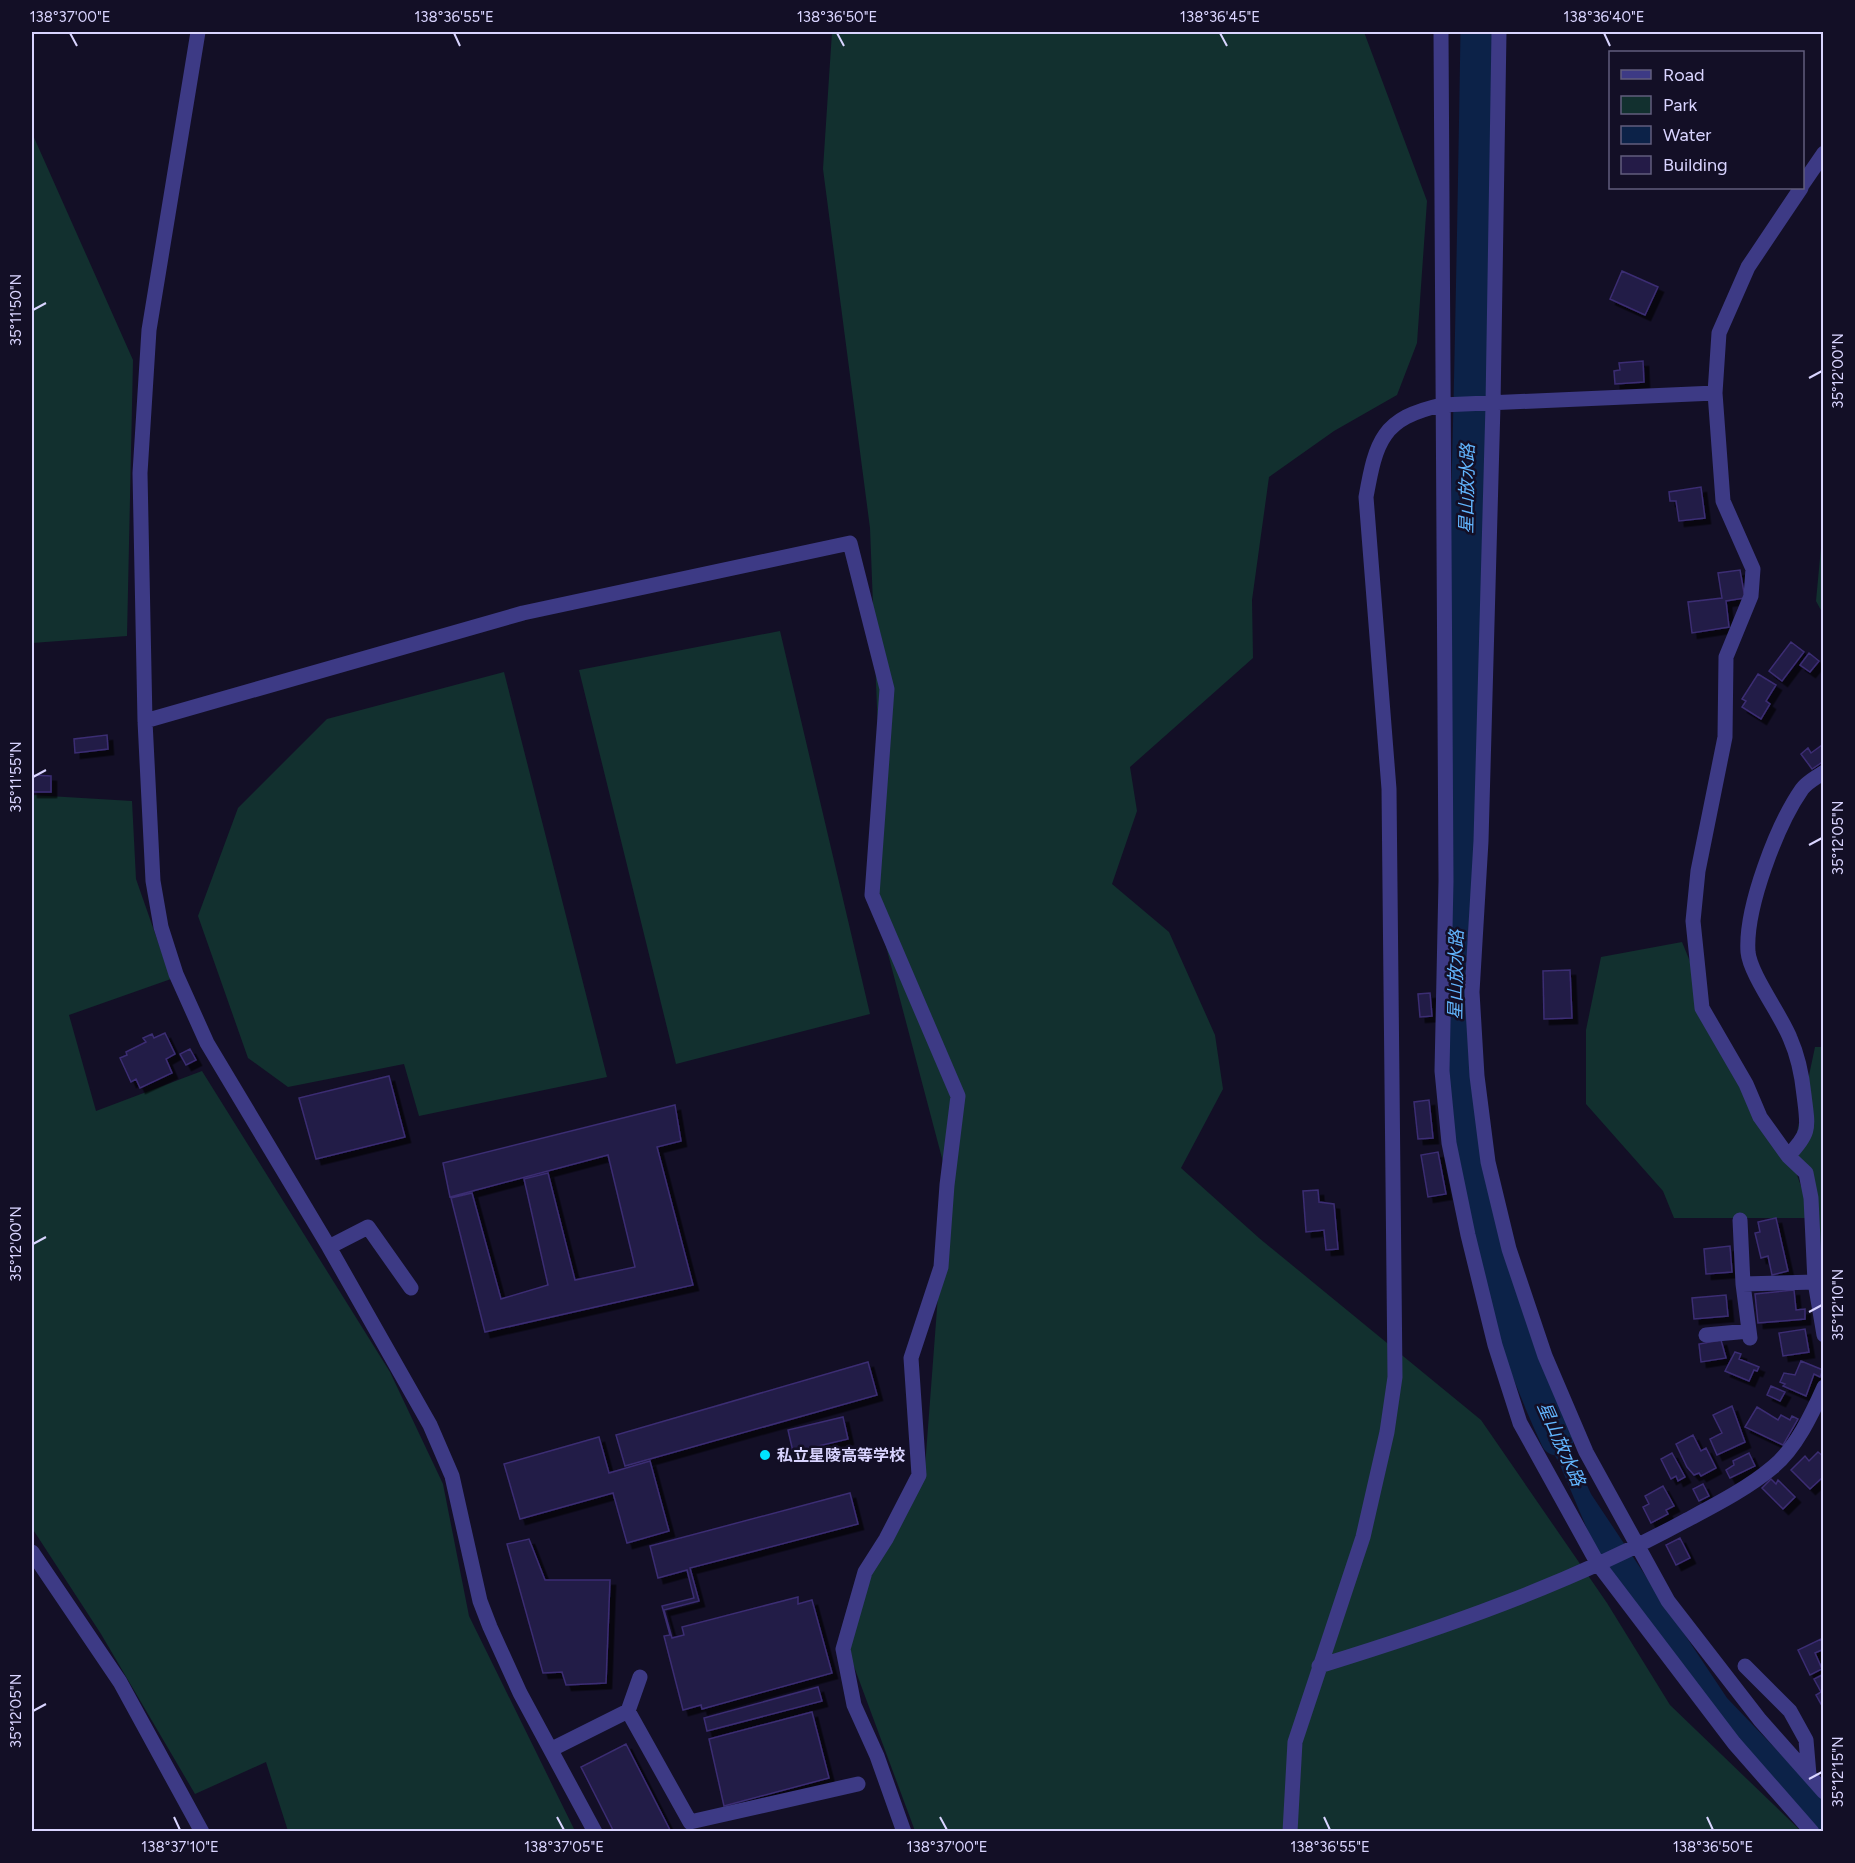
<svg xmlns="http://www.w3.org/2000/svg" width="1855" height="1863" font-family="Figtree,'Noto Sans JP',sans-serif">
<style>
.green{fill:#12302f}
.water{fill:#0c2248}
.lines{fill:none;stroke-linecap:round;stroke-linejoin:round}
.river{stroke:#0c2248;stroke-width:33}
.building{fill:#241b47;stroke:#3b2d73;stroke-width:1.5;filter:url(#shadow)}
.minor{stroke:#3d3a85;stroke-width:15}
.ticks{fill:none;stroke:#d9d4ff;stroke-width:2}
.poi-dot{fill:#00e5ff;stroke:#130f26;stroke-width:2}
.labels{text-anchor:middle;stroke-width:5;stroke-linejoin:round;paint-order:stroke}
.poi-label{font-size:16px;font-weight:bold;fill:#d9d4ff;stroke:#130f26;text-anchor:start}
.water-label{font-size:18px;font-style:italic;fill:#62b6ff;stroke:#130f26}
.neatline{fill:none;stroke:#d9d4ff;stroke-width:2}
.ticks-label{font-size:15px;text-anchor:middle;fill:#d9d4ff}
</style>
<defs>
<filter id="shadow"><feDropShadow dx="5.5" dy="5.5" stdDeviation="0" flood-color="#0009"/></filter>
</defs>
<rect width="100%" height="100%" fill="#130f26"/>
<path class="green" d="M 832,32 L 1364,32 L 1427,201 L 1417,343 L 1397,395 L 1334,431 L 1269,477 L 1252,600 L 1253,658 L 1130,767 L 1137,811 L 1112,884 L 1169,932 L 1215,1035 L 1223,1089 L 1181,1168 L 1259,1238 L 1481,1420 L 1607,1603 L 1670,1705 L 1801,1831 L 915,1831 L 849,1653 L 859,1590 L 924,1480 L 947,1177 L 869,882 L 882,836 L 870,528 L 823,169 Z
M 32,133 L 133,360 L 127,636 L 32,643 Z
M 1823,526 L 1823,614 L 1816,601 Z
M 780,631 L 870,1014 L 676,1064 L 579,670 Z
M 504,672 L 607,1077 L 419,1116 L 404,1064 L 288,1087 L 248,1058 L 198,916 L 238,808 L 327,719 Z
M 32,795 L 132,801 L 136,879 L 171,979 L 69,1015 L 96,1111 L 202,1071 L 390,1372 L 443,1484 L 469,1616 L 575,1831 L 288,1831 L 266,1762 L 195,1794 L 101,1634 L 32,1528 Z
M 1682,942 L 1728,1054 L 1796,1172 L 1802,1189 L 1793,1151 L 1815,1047 L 1823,1047 L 1823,1333 L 1807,1218 L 1674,1218 L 1663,1191 L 1586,1104 L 1586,1030 L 1601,957 Z"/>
<path class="water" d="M 1521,1393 L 1548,1400 L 1591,1494 L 1727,1698 L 1823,1798 L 1823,1831 L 1820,1831 L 1734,1736 L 1644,1618 L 1593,1543 L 1560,1465 Z"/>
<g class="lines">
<path class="river" d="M 1477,32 C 1474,218 1471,403 1465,589 C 1461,690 1461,790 1459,890 C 1458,944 1451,1000 1454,1054 C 1463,1187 1502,1319 1557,1439"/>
</g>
<path class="building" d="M 1622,271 L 1658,287 L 1645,315 L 1610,299 Z
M 1643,361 L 1644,382 L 1615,384 L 1614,371 L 1620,370 L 1619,363 Z
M 1701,487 L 1705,518 L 1679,521 L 1676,501 L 1670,501 L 1669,492 Z
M 1740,570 L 1745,598 L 1726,601 L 1729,627 L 1692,633 L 1688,602 L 1722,598 L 1718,573 Z
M 1791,642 L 1804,652 L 1782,681 L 1769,671 Z
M 1809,653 L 1819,661 L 1810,672 L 1800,665 Z
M 1758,674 L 1776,685 L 1766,701 L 1770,704 L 1761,719 L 1742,707 L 1746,701 L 1742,699 Z
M 107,735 L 108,749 L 75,753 L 74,739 Z
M 1822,745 L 1824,761 L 1812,769 L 1801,754 L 1808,748 L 1811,753 Z
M 32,775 L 51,776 L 51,792 L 32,792 Z
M 1570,970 L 1572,1018 L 1544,1019 L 1543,971 Z
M 1430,993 L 1432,1016 L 1420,1017 L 1418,994 Z
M 165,1033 L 175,1054 L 166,1059 L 172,1073 L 140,1088 L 136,1079 L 131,1082 L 120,1058 L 127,1055 L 126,1052 L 146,1042 L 143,1038 L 152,1034 L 154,1038 Z
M 190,1049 L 196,1060 L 186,1065 L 180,1054 Z
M 389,1076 L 405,1137 L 316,1159 L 299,1098 Z
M 1429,1100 L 1433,1138 L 1418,1139 L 1414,1102 Z
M 675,1105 L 681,1141 L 657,1147 L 693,1285 L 485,1332 L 451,1198 L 472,1193 L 501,1299 L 548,1285 L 524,1179 L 548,1173 L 575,1280 L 635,1267 L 608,1155 L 450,1197 L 443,1163 Z
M 1438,1152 L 1446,1194 L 1428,1197 L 1421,1155 Z
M 1318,1190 L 1319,1202 L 1334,1204 L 1338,1249 L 1326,1250 L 1324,1230 L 1306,1232 L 1303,1191 Z
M 1776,1218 L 1788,1271 L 1772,1275 L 1768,1256 L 1761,1258 L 1755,1233 L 1760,1232 L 1758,1222 Z
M 1730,1246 L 1732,1272 L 1706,1274 L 1704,1249 Z
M 1794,1290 L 1796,1310 L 1805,1309 L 1805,1319 L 1758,1323 L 1755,1294 Z
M 1726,1295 L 1728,1316 L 1694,1319 L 1692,1298 Z
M 1805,1329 L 1809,1352 L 1783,1356 L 1779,1333 Z
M 1721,1340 L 1726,1358 L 1701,1362 L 1699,1344 Z
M 1735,1352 L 1741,1354 L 1739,1359 L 1759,1367 L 1757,1371 L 1754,1370 L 1749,1381 L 1725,1371 Z
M 1801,1361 L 1823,1370 L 1820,1377 L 1814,1374 L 1806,1396 L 1783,1386 L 1785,1384 L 1780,1382 L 1784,1373 L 1795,1375 Z
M 868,1362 L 877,1395 L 625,1466 L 616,1435 Z
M 1771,1386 L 1785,1392 L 1780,1401 L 1767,1395 Z
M 1732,1406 L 1745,1442 L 1717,1455 L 1710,1439 L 1722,1433 L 1713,1415 Z
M 1757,1407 L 1778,1420 L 1781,1415 L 1790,1420 L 1792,1416 L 1798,1419 L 1783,1445 L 1745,1427 Z
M 843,1417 L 848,1439 L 793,1452 L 788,1430 Z
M 1693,1435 L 1701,1451 L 1706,1448 L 1716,1468 L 1701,1476 L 1699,1473 L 1694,1475 L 1687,1467 L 1676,1444 Z
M 599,1437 L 609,1473 L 650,1461 L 669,1531 L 627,1543 L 613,1493 L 520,1519 L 504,1464 Z
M 1818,1452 L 1824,1457 L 1824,1476 L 1810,1489 L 1791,1470 L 1805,1456 L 1809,1461 Z
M 1672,1453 L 1685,1477 L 1678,1481 L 1676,1476 L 1671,1479 L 1661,1459 Z
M 1749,1453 L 1755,1466 L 1730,1478 L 1726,1470 L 1734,1465 L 1733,1461 Z
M 1771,1479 L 1776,1484 L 1778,1480 L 1795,1497 L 1783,1509 L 1762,1488 Z
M 1703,1484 L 1709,1496 L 1699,1501 L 1693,1489 Z
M 1663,1486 L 1674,1506 L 1666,1510 L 1668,1514 L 1651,1523 L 1643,1507 L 1649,1504 L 1645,1496 Z
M 850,1493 L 858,1524 L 690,1568 L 699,1601 L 664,1610 L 672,1638 L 684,1635 L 682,1627 L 798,1597 L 798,1604 L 812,1600 L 832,1673 L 702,1709 L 701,1705 L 683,1710 L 664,1636 L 670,1635 L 662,1606 L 694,1598 L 687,1570 L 658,1578 L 650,1546 Z
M 1680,1538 L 1690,1558 L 1676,1565 L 1666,1545 Z
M 529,1539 L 545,1580 L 610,1580 L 606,1683 L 566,1685 L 562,1672 L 543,1673 L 507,1544 Z
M 1821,1639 L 1824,1649 L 1815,1653 L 1822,1669 L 1810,1675 L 1798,1650 Z
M 1824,1674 L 1824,1703 L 1821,1704 L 1816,1695 L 1821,1692 L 1814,1679 Z
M 818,1687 L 822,1701 L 707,1731 L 704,1718 Z
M 812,1712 L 829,1778 L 724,1806 L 709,1739 Z
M 626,1744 L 671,1832 L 614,1832 L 581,1767 Z"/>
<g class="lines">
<path class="minor" d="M 198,32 L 149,330 L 140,473 L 145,721 L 153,881 L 161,927 L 176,974 L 207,1043 L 329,1247 L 430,1425 L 452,1476 L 480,1601 L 490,1627 L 520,1693 L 595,1832
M 1441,32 L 1446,881 L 1442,1071 L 1449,1143 L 1468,1235 L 1495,1345 L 1520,1423 L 1598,1564 L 1734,1743 L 1812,1832
M 1499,32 L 1493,405 L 1481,841 L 1472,992 L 1477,1076 L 1488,1162 L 1509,1249 L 1545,1356 L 1586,1452 L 1668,1601 L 1760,1720 L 1824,1792
M 1802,185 L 1824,153
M 1801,188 L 1748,267 L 1719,333 L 1715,393 L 1723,501 L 1753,569 L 1751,596 L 1726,657 L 1725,737 L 1698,871 L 1693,921 L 1702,1008 L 1746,1084 L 1760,1117 L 1788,1156 L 1806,1173 L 1811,1198 L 1815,1282 L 1824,1335
M 145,721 L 523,613 L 850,543 L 887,689 L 872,895 L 958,1096 L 947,1185 L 941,1267 L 911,1358 L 919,1475 L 886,1539 L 865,1572 L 843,1649 L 854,1705 L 877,1756 L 904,1832
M 1788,1156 C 1811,1132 1808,1128 1804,1095 C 1802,1075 1798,1056 1790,1038 C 1781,1015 1750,974 1748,952 C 1745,908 1777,825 1802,789 C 1807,782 1817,777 1824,772
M 1740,1220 L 1743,1284
M 329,1247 L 368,1227 L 411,1288
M 1706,1335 L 1749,1331
M 1750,1338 L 1743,1284 L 1815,1282
M 32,1552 L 120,1682 L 202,1832
M 1319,1666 C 1443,1628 1569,1584 1683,1522 C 1713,1506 1747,1489 1773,1467 C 1796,1448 1812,1414 1824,1387
M 1745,1666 L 1790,1711 L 1806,1740 L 1809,1775
M 628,1711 L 640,1677
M 552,1749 L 628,1711 L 690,1822 L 858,1784
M 1290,1832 L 1295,1742 L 1363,1537 L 1387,1432 L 1395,1377 L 1389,789 L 1366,497 C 1376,441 1382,418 1442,405 L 1715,393"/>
</g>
<path class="ticks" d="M 70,33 L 77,46M 454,33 L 460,46M 837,33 L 844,46M 1220,33 L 1227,46M 1604,33 L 1610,46M 33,310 L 46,303M 1809,378 L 1822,371M 33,777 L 46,770M 1809,845 L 1822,838M 33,1244 L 46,1237M 1809,1312 L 1822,1305M 33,1711 L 46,1704M 1809,1779 L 1822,1772M 174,1817 L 180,1830M 557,1817 L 564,1830M 940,1817 L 947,1830M 1324,1817 L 1330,1830M 1707,1817 L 1713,1830"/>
<circle class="poi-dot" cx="765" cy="1455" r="6"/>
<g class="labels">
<g class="poi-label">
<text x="777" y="1461">私立星陵高等学校</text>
</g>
<g class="water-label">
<text transform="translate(1467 489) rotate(-89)" y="6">星山放水路</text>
<text transform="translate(1456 975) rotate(-89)" y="6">星山放水路</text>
<text transform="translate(1561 1444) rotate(66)" y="6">星山放水路</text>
</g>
</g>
<rect width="1855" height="1863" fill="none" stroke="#130f26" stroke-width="66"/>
<rect x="1609" y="51" width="195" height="138" fill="#130f26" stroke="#625e7d" stroke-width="1.5"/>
<rect x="1621" y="70" width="30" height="9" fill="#3d3a85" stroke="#625e7d" stroke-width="1.5"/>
<text x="1663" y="81" font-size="18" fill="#d9d4ff">Road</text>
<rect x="1621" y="96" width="30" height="18" fill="#12302f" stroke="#625e7d" stroke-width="1.5"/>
<text x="1663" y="111" font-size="18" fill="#d9d4ff">Park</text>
<rect x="1621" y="126" width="30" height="18" fill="#0c2248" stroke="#625e7d" stroke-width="1.5"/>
<text x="1663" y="141" font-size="18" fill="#d9d4ff">Water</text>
<rect x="1621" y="156" width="30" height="18" fill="#241b47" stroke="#625e7d" stroke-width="1.5"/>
<text x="1663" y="171" font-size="18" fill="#d9d4ff">Building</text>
<rect x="33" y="33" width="1789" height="1797" class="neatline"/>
<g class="ticks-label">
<text x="70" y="22">138°37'00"E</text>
<text x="454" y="22">138°36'55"E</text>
<text x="837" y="22">138°36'50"E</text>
<text x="1220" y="22">138°36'45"E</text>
<text x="1604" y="22">138°36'40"E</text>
<text transform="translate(16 310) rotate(-90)" y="5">35°11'50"N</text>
<text transform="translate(1838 371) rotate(-90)" y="5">35°12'00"N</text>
<text transform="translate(16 777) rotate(-90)" y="5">35°11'55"N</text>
<text transform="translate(1838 838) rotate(-90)" y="5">35°12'05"N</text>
<text transform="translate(16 1244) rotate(-90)" y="5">35°12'00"N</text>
<text transform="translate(1838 1305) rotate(-90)" y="5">35°12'10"N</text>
<text transform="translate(16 1711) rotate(-90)" y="5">35°12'05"N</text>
<text transform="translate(1838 1772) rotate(-90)" y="5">35°12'15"N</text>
<text x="180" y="1852">138°37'10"E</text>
<text x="564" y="1852">138°37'05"E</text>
<text x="947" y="1852">138°37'00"E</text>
<text x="1330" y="1852">138°36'55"E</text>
<text x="1713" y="1852">138°36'50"E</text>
</g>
</svg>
